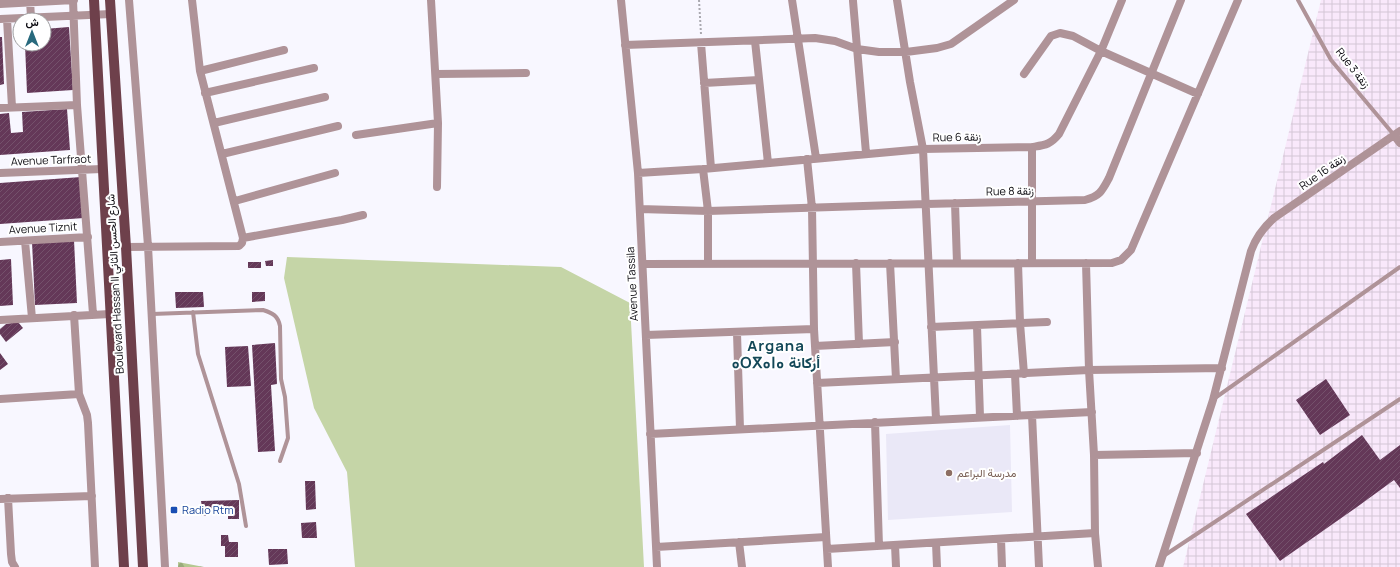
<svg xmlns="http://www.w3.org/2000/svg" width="1400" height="567" font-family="Manrope,Vazirmatn,'Noto Sans Tifinagh',sans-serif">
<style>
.built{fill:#eae8f7}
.industrial{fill:url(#industrial-grid)}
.grass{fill:#c5d5a7}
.forest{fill:url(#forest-firs)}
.building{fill:url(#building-hatch)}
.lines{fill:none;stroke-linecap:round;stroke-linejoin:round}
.path{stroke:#aaa9b0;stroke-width:2;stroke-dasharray:2 2;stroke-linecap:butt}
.lane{stroke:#af9398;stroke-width:4}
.street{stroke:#af9398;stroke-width:8}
.primary{stroke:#6e404b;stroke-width:10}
.education-dot{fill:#8d6e63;stroke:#fff;stroke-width:1.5}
.transit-dot{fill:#1a4fb4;stroke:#fff;stroke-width:1.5}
.labels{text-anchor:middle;stroke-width:4;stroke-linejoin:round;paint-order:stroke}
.street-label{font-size:11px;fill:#0d0c12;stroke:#fff}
.education-label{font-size:11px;fill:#785e54;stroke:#fff;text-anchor:start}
.transit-label{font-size:11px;fill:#164399;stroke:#fff;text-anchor:start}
.district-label{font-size:15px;font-weight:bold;letter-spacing:1px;fill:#134858;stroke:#fff}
</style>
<defs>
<pattern id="industrial-grid" width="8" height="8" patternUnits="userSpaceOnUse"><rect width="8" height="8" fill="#f9e8fb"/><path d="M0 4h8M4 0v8" fill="none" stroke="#d4c6d6"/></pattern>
<pattern id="forest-firs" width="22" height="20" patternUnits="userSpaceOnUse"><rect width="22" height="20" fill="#b5c891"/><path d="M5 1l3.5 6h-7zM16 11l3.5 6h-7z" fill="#9aab7c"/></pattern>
<pattern id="building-hatch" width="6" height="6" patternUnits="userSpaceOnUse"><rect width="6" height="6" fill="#643858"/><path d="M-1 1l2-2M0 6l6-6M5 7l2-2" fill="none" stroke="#74516b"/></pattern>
</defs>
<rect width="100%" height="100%" fill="#f8f7ff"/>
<path class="built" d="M 1010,425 L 1012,512 L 888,520 L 886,434 Z"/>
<path class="industrial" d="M 1321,0 L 1400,0 L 1400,567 L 1183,567 Z"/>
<path class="grass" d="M 287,257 L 561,267 L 630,303 L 644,567 L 355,567 L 347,472 L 314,408 L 284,278 Z"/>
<path class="forest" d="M 178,562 L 204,567 L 178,567 Z"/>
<path class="building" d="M 69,27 L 73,90 L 27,93 L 25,44 L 44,44 L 44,29 Z
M 0,37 L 2,37 L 4,84 L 0,85 Z
M 67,109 L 70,150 L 0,155 L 0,114 L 9,113 L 11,133 L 23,132 L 22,112 Z
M 81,177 L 84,218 L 0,224 L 0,183 Z
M 74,240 L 77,303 L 35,305 L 32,242 Z
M 11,259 L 13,305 L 0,306 L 0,260 Z
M 273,260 L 273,266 L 266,266 L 265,261 Z
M 248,262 L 261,262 L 261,268 L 248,268 Z
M 175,292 L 203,292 L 204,307 L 176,308 Z
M 252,292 L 265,292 L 265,301 L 252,302 Z
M 18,322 L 23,328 L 6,342 L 0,334 L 0,329 L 6,324 Z
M 275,343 L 277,384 L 271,385 L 275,451 L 258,452 L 252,345 Z
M 248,346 L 251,386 L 227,387 L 225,347 Z
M 0,353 L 8,364 L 0,370 Z
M 1326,379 L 1350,415 L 1320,435 L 1296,400 Z
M 1362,435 L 1380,460 L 1400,445 L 1400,488 L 1394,480 L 1357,507 L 1280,561 L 1246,514 L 1323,462 L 1324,464 Z
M 305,481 L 315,481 L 316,509 L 306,510 Z
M 239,500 L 239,519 L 228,519 L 228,513 L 205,513 L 206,516 L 198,516 L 197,507 L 202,507 L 201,501 Z
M 316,522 L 317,538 L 302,538 L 301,523 Z
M 221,535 L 228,535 L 229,542 L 238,542 L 238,557 L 225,557 L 225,546 L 221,546 Z
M 268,549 L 287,549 L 288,564 L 269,565 Z"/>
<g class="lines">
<path class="path" d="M 699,0 L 701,34"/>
<path class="lane" d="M 1298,0 L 1331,60 L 1394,135
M 193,312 L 198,354 L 239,484 L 246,526
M 152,314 L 263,310 C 273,313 278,316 280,326 L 281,379 L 285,397 L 288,438 L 280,461
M 1215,398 L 1400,267
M 1165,555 L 1400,399"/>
<path class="street" d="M 30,0 L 31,18
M 73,0 L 77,105 L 93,314
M 129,0 L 148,246 L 165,567
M 192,0 L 200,71
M 431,0 L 438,123 L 437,187
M 621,0 L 638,173 L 657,567
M 792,0 L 816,158
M 897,0 L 910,82 L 923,149 L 936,419
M 853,1 L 866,153
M 0,4 L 74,0
M 0,19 L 111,14
M 7,19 L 12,107
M 755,41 L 768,163
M 701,43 L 711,168
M 625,45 L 815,38 L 835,41 L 857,49 L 879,52 L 906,52 L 937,48 L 951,44 L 1014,0
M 436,74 L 526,73
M 1024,74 L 1051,36 L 1060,33 L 1073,36 L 1101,51 L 1198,94
M 704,83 L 759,80
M 205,93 L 314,68
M 0,108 L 77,105
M 214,123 L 325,97
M 356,135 L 438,123
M 1394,135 L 1400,143
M 1032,147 L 1032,263
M 222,154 L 338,126
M 807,159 L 812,208 L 814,329 L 828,567
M 703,169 L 708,211 L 708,264
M 0,173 L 102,169
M 638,173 L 703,169 L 923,149 L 1032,147 C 1045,145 1050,145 1059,134 L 1101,51 L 1122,0
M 235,201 L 335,173
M 955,203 L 957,263
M 640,209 L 708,211 L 926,204 L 1085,200 C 1100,196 1102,191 1109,178 L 1181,0
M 243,238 L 342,220 L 363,215
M 25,241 L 32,318
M 0,242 L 88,237
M 126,247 L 239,246 L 242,243 L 243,238 L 200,71 L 284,50
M 856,263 L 859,344
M 890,263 L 896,379
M 1018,263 L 1020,323 L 1024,374
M 1086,263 L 1089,370 L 1094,455 L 1095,533 L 1098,567
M 643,264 L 1112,263 L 1121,260 L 1131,250 L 1238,0
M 74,315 L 79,394 L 87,415 L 88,423 L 95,567
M 0,320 L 110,314
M 977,326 L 980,417
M 931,327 L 1047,322
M 737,333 L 740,429
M 646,335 L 814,329
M 815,346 L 895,342
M 1015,374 L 1017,416
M 817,383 L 1089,370 L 1222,368
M 0,399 L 79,394
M 1032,415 L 1039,567
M 875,422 L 879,546
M 650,434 L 1092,412
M 1094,455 L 1197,453
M 8,498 L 11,554 L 12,562 L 15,567
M 0,499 L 92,496
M 1001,539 L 1002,567
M 739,542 L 742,567
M 936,543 L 937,567
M 895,545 L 896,567
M 656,547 L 826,537
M 827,549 L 1095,533
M 1159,567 L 1213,400 L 1251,251 C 1256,237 1263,228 1274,218 L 1400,131"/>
<path class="primary" d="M 94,0 L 124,567
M 110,0 L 126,247 L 143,567"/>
</g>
<circle class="education-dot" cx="949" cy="473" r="4"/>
<rect class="transit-dot" x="170" y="506" width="8" height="8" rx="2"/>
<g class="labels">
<g class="street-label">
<text transform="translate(1353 68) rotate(52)" y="4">Rue 3 زنقة</text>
<text transform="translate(957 137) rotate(-1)" y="4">Rue 6 زنقة</text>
<text transform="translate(51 160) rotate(-2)" y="4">Avenue Tarfraot</text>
<text transform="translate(1322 172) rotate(-35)" y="4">Rue 16 زنقة</text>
<text transform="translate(1010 191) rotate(-1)" y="4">Rue 8 زنقة</text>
<text transform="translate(43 228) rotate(-3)" y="4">Avenue Tiznit</text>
<text transform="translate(115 284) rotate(-93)" y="4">Boulevard Hassan II شارع الحسن الثاني</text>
<text transform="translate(632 284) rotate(-93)" y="4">Avenue Tassila</text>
</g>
<g class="education-label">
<text x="957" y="477">مدرسة البراعم</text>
</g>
<g class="transit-label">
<text x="182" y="514">Radio Rtm</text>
</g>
<g class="district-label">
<text x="776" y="351">Argana<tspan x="776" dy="17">ⴰⵔⴳⴰⵏⴰ أركانة</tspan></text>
</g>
</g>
<g transform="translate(32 32)"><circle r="19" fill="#ffffff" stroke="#9e9ea0"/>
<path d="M0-3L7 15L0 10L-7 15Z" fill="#28697d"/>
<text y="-6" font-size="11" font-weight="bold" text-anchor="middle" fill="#0d0c12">ش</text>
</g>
</svg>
